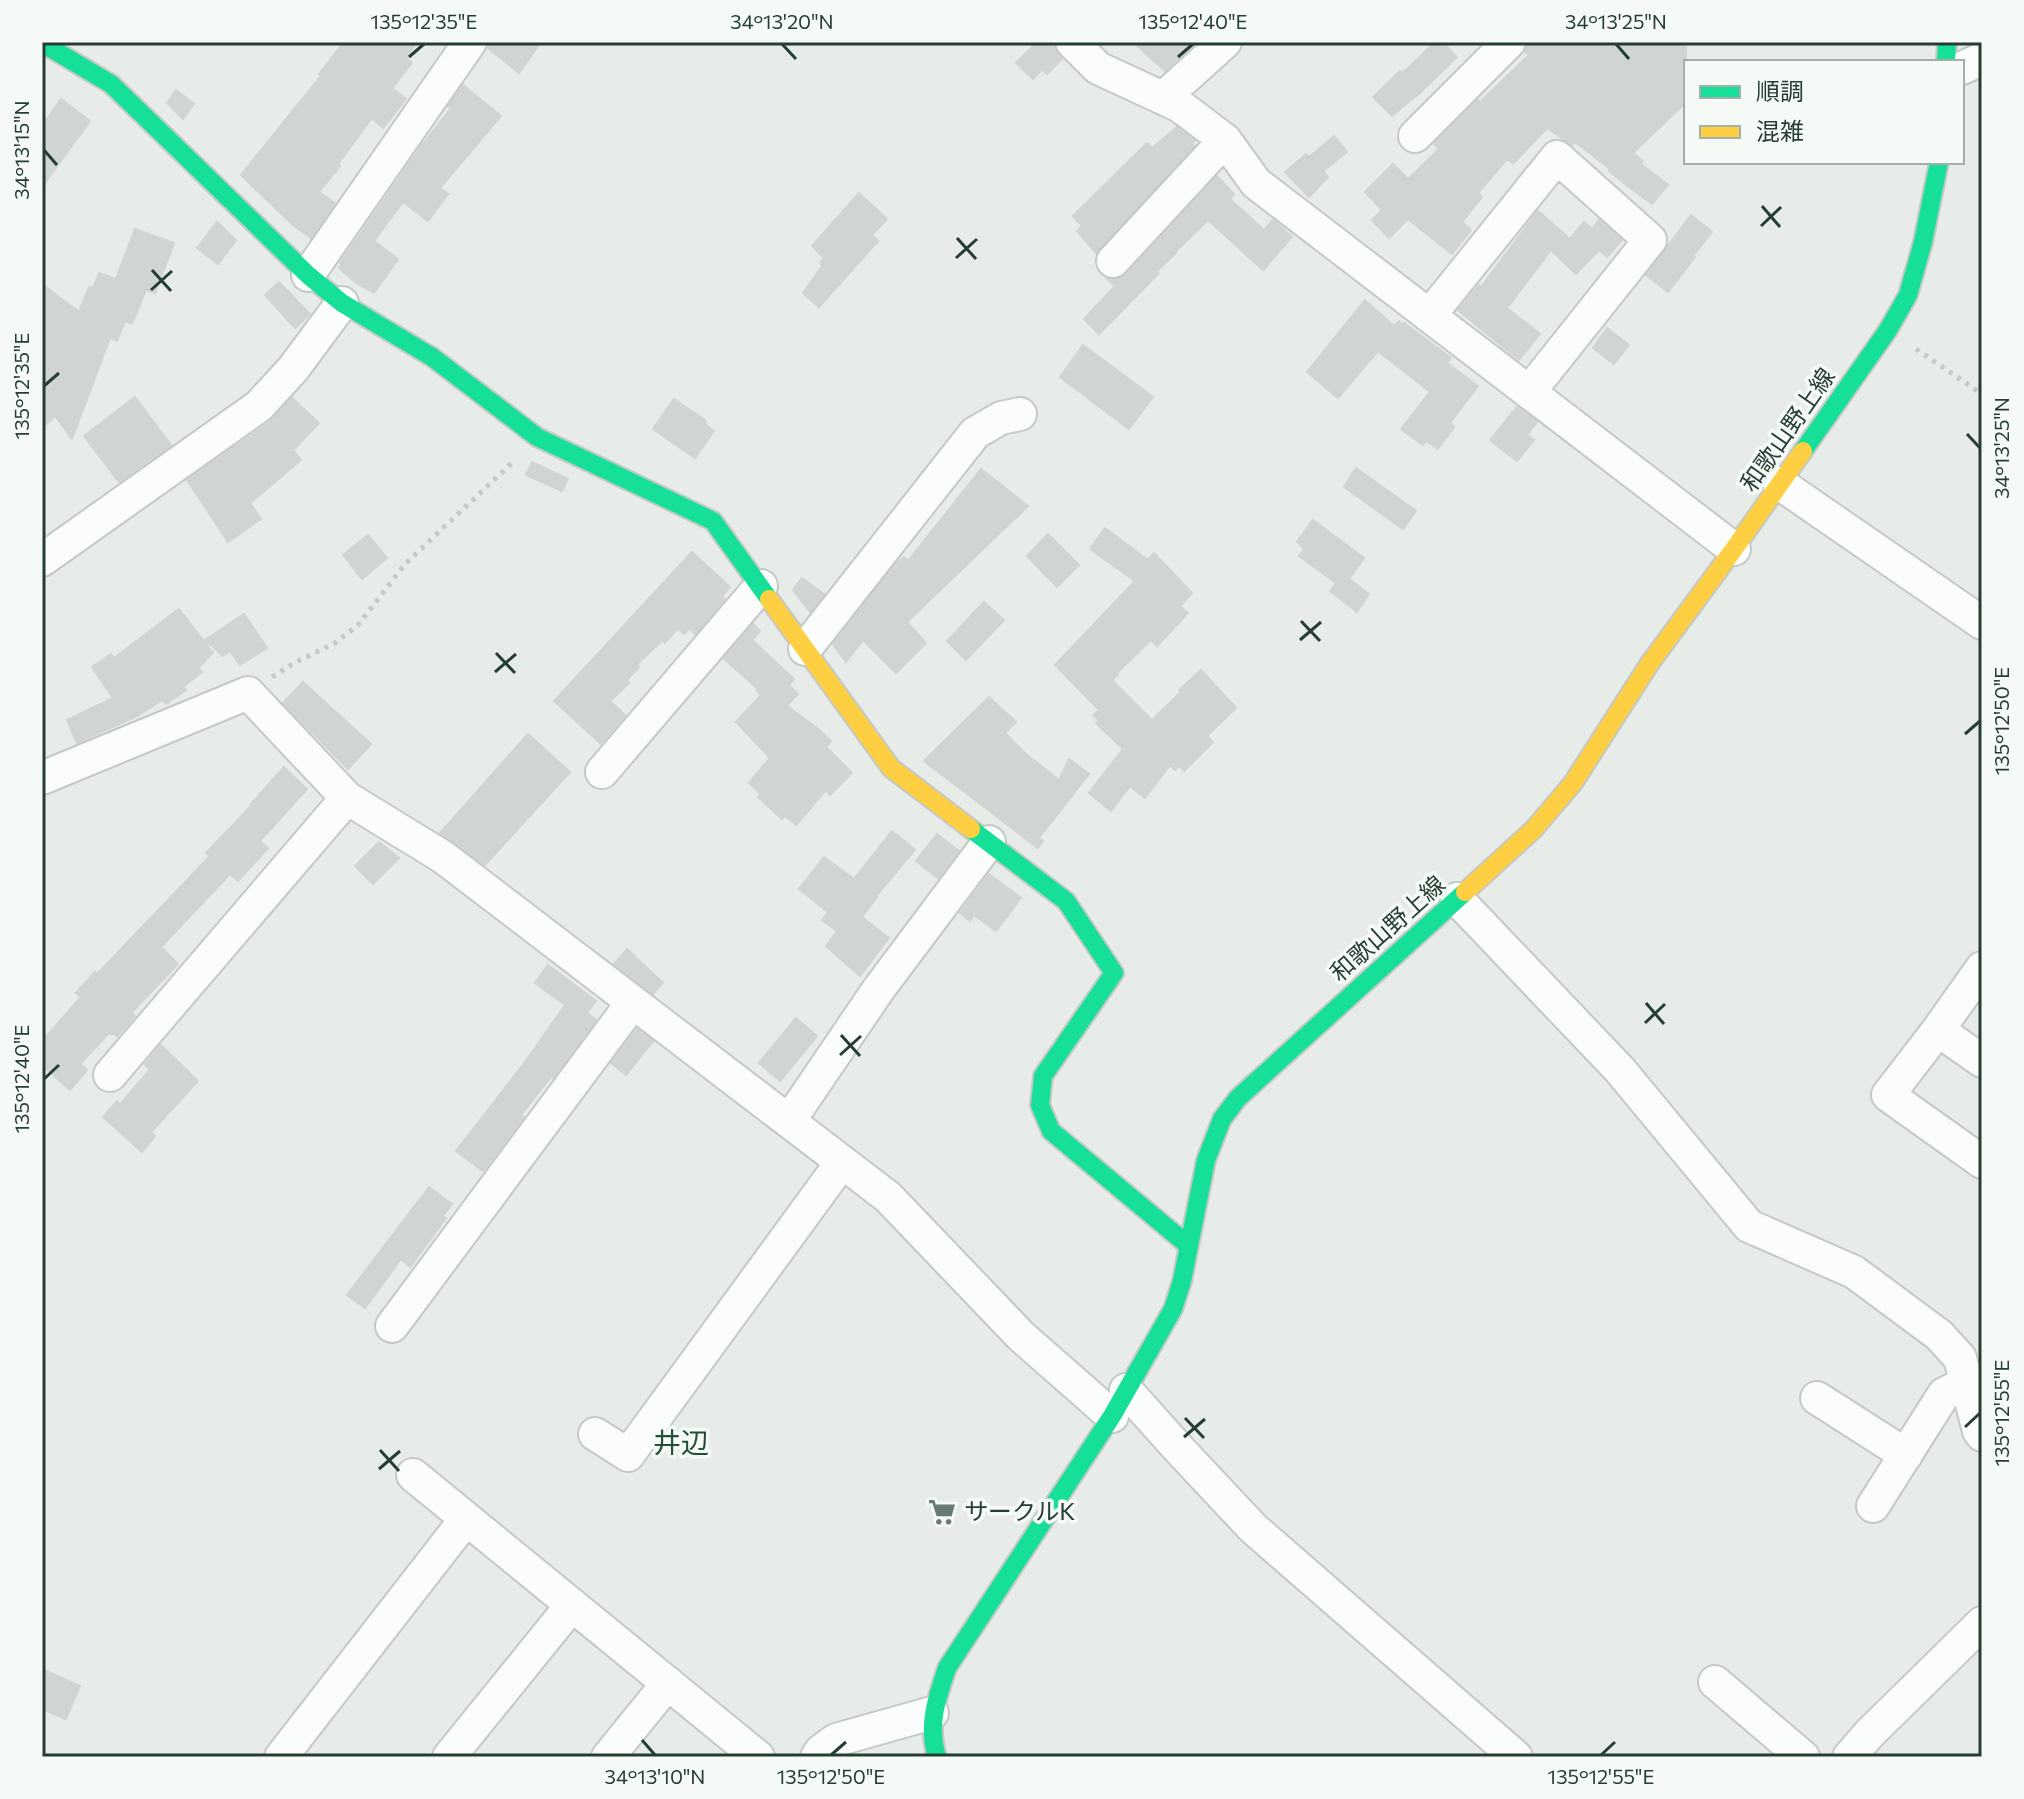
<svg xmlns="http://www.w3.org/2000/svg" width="2024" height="1799" font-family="Commissioner,'Noto Sans JP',sans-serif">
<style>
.building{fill:#d0d5d2;stroke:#d0d5d2;stroke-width:2}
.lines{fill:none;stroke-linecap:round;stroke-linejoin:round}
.street-casing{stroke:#c4c9c6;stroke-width:36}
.fast-casing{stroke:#c3c9c6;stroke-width:22}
.slow-casing{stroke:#c3c9c6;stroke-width:22}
.path{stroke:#c3cbc6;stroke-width:5;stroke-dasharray:4 6;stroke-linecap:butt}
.street{stroke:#fbfcfc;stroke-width:32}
.fast{stroke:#16e098;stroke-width:18}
.slow{stroke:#ffcf43;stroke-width:18}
.ticks{fill:none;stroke:#263e31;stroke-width:3}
.labels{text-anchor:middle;stroke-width:7;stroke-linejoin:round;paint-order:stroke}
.street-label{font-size:24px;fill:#263e31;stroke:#f6faf7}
.poi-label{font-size:24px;fill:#263e31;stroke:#f6faf7;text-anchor:start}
.quarter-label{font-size:28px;fill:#234f39;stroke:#f6faf7}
.neatline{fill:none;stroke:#263e31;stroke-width:3}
.ticks-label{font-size:20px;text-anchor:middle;fill:#263e31}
</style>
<rect width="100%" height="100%" fill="#e7ece9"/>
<path class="building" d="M 344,42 L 417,42 L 406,58 L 412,63 L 392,88 L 406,99 L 383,128 L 372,118 L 338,164 L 340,166 L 319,192 L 335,203 L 311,238 L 294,226 L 241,175 L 321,76 L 319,74 Z
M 489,42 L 541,42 L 519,73 L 488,48 Z
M 1037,42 L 1054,42 L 1054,48 L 1062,59 L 1047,74 L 1042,69 L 1033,79 L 1016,63 Z
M 1133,42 L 1195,42 L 1165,71 Z
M 1435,42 L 1442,42 L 1457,57 L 1422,91 L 1392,116 L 1373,97 L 1400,71 L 1402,73 L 1408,68 Z
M 1527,42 L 1686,42 L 1686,102 L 1633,153 L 1643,161 L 1641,164 L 1668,185 L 1652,204 L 1625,184 L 1609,171 L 1610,169 L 1575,142 L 1572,145 L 1547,128 L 1513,164 L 1507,159 L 1478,193 L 1482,197 L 1462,222 L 1471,230 L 1452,254 L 1408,219 L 1389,238 L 1372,220 L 1382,210 L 1365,192 L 1393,164 L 1408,179 L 1439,149 L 1434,144 L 1478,100 L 1480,102 L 1529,55 L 1525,51 Z
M 463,85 L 501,116 L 440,188 L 448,194 L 428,221 L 403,202 L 374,241 L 398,259 L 374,293 L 356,283 L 339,268 L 342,265 L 340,263 L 422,145 L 451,108 L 448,106 Z
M 176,90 L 194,104 L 183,119 L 167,103 Z
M 61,99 L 90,121 L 42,187 L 42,126 Z
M 1177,127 L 1195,141 L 1192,143 L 1194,146 L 1096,253 L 1077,231 L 1082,226 L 1073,216 L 1147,143 L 1152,148 Z
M 1334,136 L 1347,152 L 1323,171 L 1328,177 L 1309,197 L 1285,172 L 1306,154 L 1309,157 Z
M 1217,176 L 1234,194 L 1230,199 L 1264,230 L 1273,220 L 1292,237 L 1263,270 L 1208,220 L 1175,252 L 1176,253 L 1157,271 L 1159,273 L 1099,334 L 1084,319 L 1115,286 L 1107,279 L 1118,279 L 1127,274 Z
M 859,193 L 887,219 L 872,235 L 878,241 L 819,307 L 803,293 L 822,266 L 820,263 L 824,258 L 812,246 Z
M 1538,211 L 1570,239 L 1584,222 L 1592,229 L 1599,220 L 1622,240 L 1607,257 L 1599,250 L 1576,274 L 1551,250 L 1507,308 L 1540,334 L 1519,360 L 1458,310 L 1479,285 L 1481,287 Z
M 1691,215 L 1712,232 L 1693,256 L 1695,257 L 1668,292 L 1646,275 Z
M 217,222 L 236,240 L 218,264 L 197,248 Z
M 135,229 L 174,243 L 155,293 L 146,290 L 132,324 L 125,321 L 117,341 L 110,338 L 72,439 L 55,416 L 42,428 L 42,284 L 79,312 L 89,287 L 93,288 L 99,273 L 116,279 Z
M 279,282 L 310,314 L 295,328 L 265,295 Z
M 1365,300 L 1394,326 L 1399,321 L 1403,325 L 1404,323 L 1451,358 L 1447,363 L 1478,386 L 1450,423 L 1454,427 L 1438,449 L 1426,441 L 1423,445 L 1401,429 L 1430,392 L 1378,351 L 1338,398 L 1307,372 Z
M 1607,328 L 1629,345 L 1614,364 L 1593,348 Z
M 1083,345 L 1153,397 L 1129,429 L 1060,377 Z
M 135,397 L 171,445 L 119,482 L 84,436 Z
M 292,398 L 319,423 L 293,450 L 301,460 L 250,503 L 261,519 L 228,542 L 187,480 L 270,422 Z
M 674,399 L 706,421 L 705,424 L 714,431 L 695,458 L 653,429 Z
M 1517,407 L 1537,422 L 1527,435 L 1534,440 L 1517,461 L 1490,440 Z
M 532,462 L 568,479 L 562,491 L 526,475 Z
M 1356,468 L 1416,511 L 1403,529 L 1344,487 Z
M 981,469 L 1028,506 L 907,622 L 926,643 L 896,673 L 863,640 L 846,662 L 833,644 L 896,563 L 904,557 L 908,561 Z
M 1313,520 L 1364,558 L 1349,579 L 1369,594 L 1357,612 L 1330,591 L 1336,583 L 1299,556 L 1304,549 L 1297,542 Z
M 1105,528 L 1148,560 L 1154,553 L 1192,593 L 1180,606 L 1188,613 L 1157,646 L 1151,640 L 1117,673 L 1118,674 L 1112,680 L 1152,720 L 1181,692 L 1179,690 L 1201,670 L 1236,708 L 1207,736 L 1213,742 L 1184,771 L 1179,766 L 1175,770 L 1170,765 L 1145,798 L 1130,786 L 1111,811 L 1089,793 L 1123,749 L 1096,723 L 1099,720 L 1093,715 L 1099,710 L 1055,665 L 1135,581 L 1090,549 Z
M 1048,534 L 1079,565 L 1057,587 L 1027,556 Z
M 368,535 L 387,558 L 362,579 L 343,555 Z
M 692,552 L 730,587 L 722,596 L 725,599 L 695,634 L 689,628 L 684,634 L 678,628 L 665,643 L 662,641 L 637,664 L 639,667 L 627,680 L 629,683 L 610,701 L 625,715 L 601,744 L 554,701 Z
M 802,578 L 824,594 L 810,612 L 793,590 Z
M 984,602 L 1004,620 L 966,660 L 947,641 Z
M 179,609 L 213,653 L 198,668 L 202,672 L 183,687 L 186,690 L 166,704 L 162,700 L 137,716 L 77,743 L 67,720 L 113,698 L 92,667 L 111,654 L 114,658 Z
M 244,614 L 267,648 L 240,665 L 230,651 L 223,656 L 205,640 Z
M 753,624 L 760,631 L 752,640 L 794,679 L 789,685 L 798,694 L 787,706 L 817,728 L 831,741 L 826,747 L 852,773 L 830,795 L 826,790 L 796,825 L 785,816 L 782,819 L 758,797 L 761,794 L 749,783 L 770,758 L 736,722 L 761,695 L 757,691 L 759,690 L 724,659 Z
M 303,682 L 371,744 L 348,769 L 283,703 Z
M 989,697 L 1016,722 L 1005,733 L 1026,754 L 1059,780 L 1069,759 L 1089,774 L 1039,838 L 1043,841 L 1038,848 L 924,761 Z
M 528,734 L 570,772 L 485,865 L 440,833 Z
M 284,767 L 307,789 L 260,841 L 268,848 L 238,881 L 230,874 L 161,947 L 178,964 L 132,1012 L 135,1016 L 117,1037 L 114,1033 L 112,1035 L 109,1033 L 80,1064 L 87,1070 L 70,1090 L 42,1065 L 42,1041 L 81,997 L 76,993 L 95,972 L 97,974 L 210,856 L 206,853 L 252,805 L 251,804 Z
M 892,831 L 915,850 L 876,896 L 877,897 L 862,917 L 889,938 L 860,976 L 826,946 L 837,931 L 822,920 L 828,912 L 799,889 L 824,857 L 854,879 Z
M 937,834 L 959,851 L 938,878 L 916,861 Z
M 379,842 L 399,858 L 373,884 L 355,866 Z
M 989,874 L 1021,898 L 996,931 L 974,915 L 970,921 L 960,913 Z
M 627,949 L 663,983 L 653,994 L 614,964 Z
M 548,965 L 596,1001 L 587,1013 L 596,1020 L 553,1078 L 551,1077 L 521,1115 L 524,1117 L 483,1171 L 456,1151 L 525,1062 L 565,1005 L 535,983 Z
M 796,1018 L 817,1036 L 780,1081 L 759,1063 Z
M 637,1029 L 653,1041 L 626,1075 L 611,1063 Z
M 161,1045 L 198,1081 L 151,1132 L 155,1136 L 142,1152 L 103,1117 L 117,1101 L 120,1104 L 150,1070 L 145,1064 Z
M 429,1187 L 452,1204 L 443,1216 L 446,1218 L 410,1267 L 401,1259 L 365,1308 L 347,1295 Z
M 42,1669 L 80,1686 L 66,1719 L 42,1709 Z"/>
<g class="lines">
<g class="street-casing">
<path id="street" d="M 1072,42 L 1098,68 L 1180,106 L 1225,140 L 1256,183 L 1734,549
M 1962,68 L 1982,59
M 1163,98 L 1225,42
M 1415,136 L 1509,42
M 1113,261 L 1225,140
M 308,275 L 470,42
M 1429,316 L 1557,157 L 1650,240 L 1529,392
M 1779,483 L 1982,623
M 42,560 L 259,406 L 293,369 L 342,303
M 805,649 L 975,433 L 1001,418 L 1020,414
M 602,772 L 761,586
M 42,778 L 248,693 L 347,798 L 443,857 L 888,1197 L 1021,1336 L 1112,1416
M 1457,899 L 1620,1070 L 1749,1226 L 1854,1272 L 1939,1335 L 1960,1358 L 1979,1431 L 1982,1435
M 1982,968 L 1938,1030 L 1982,1061
M 1938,1030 L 1888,1095 L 1982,1162
M 110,1075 L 347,798
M 789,1121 L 878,990 L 989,842
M 392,1326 L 633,1002
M 1126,1390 L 1177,1447 L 1253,1528 L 1516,1757
M 1817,1398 L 1906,1455
M 595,1434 L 628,1455 L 842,1162
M 413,1475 L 758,1757
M 1873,1506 L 1944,1394 L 1966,1383
M 1715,1682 L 1803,1757
M 281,1757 L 466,1519
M 449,1757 L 572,1605
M 608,1757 L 668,1683
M 817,1757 L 821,1751 L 836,1740 L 932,1713
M 1849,1757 L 1869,1734 L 1982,1623"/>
</g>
<g class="fast-casing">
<path id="fast" d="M 42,43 L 111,84 L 308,275 L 342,303 L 432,357 L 537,437 L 713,521 L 769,599
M 1946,62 L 1947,42
M 1803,451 L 1888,330 L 1908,295 L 1923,242 L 1939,162
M 971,829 L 1066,901 L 1114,973 L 1043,1076 L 1040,1105 L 1051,1131 L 1189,1246
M 937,1757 C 927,1725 937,1698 947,1668 L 1112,1416 L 1173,1309 L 1182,1281 L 1206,1160 L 1222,1119 L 1238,1098 L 1465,892"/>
</g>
<g class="slow-casing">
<path id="slow" d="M 769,599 L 891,768 L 971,829
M 1465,892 L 1534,829 L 1573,783 L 1650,663 L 1734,549 L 1803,451"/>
</g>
<path class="path" d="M 1916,349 L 1982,394
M 272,677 L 294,663 L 335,643 L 358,625 L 405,564 L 513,462"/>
<use href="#street" class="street"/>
<use href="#fast" class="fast"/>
<use href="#slow" class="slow"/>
</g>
<path class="ticks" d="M 782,44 L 796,59M 1616,44 L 1629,59M 409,57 L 424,44M 1178,57 L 1193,44M 44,150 L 57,165M 1762,206 L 1780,227M 1761,226 L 1781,207M 957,238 L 976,259M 956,258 L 977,239M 152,270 L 171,291M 151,290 L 172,271M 44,386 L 59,373M 1967,434 L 1980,448M 1301,621 L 1320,641M 1300,640 L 1321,622M 496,653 L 515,673M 495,672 L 516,654M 1965,734 L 1980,721M 1646,1003 L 1664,1024M 1645,1023 L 1665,1004M 841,1035 L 860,1056M 840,1055 L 861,1036M 44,1079 L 59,1065M 1185,1418 L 1204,1438M 1965,1427 L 1980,1413M 1184,1437 L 1205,1419M 380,1450 L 399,1471M 379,1469 L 400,1451M 642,1740 L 655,1755M 831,1755 L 846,1742M 1601,1755 L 1615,1742"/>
<defs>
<g id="supermarket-bare" transform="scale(2.16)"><path d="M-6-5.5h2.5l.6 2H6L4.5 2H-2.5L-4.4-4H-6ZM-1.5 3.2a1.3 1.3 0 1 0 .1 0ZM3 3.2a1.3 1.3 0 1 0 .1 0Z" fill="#6a7b71" stroke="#f6faf7" stroke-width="2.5" paint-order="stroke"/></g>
</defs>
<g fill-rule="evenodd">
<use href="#supermarket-bare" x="942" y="1512"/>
</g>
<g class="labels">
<g class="street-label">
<text transform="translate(1788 430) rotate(-55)" y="8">和歌山野上線</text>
<text transform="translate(1388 929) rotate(-42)" y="8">和歌山野上線</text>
</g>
<g class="poi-label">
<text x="964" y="1520">サークルK</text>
</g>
<g class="quarter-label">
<text x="681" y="1453">井辺</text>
</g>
</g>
<rect width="2024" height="1799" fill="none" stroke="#f6faf7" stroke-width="88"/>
<rect x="1684" y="60" width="280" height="104" fill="#f6faf7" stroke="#a3afa8" stroke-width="2"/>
<rect x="1700" y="86" width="40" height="12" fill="#16e098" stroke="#a3afa8" stroke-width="2"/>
<text x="1756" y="100" font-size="24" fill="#263e31">順調</text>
<rect x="1700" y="126" width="40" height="12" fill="#ffcf43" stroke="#a3afa8" stroke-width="2"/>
<text x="1756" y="140" font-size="24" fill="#263e31">混雑</text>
<rect x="44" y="44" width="1936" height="1711" class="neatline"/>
<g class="ticks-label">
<text x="424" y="29">135°12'35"E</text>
<text x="782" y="29">34°13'20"N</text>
<text x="1193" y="29">135°12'40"E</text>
<text x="1616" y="29">34°13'25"N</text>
<text transform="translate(22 150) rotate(-90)" y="7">34°13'15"N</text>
<text transform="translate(22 386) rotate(-90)" y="7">135°12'35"E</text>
<text transform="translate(2002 448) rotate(-90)" y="7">34°13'25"N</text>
<text transform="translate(2002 721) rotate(-90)" y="7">135°12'50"E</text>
<text transform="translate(22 1079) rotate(-90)" y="7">135°12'40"E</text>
<text transform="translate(2002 1413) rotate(-90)" y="7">135°12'55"E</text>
<text x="655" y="1784">34°13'10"N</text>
<text x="831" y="1784">135°12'50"E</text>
<text x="1601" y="1784">135°12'55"E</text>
</g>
</svg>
